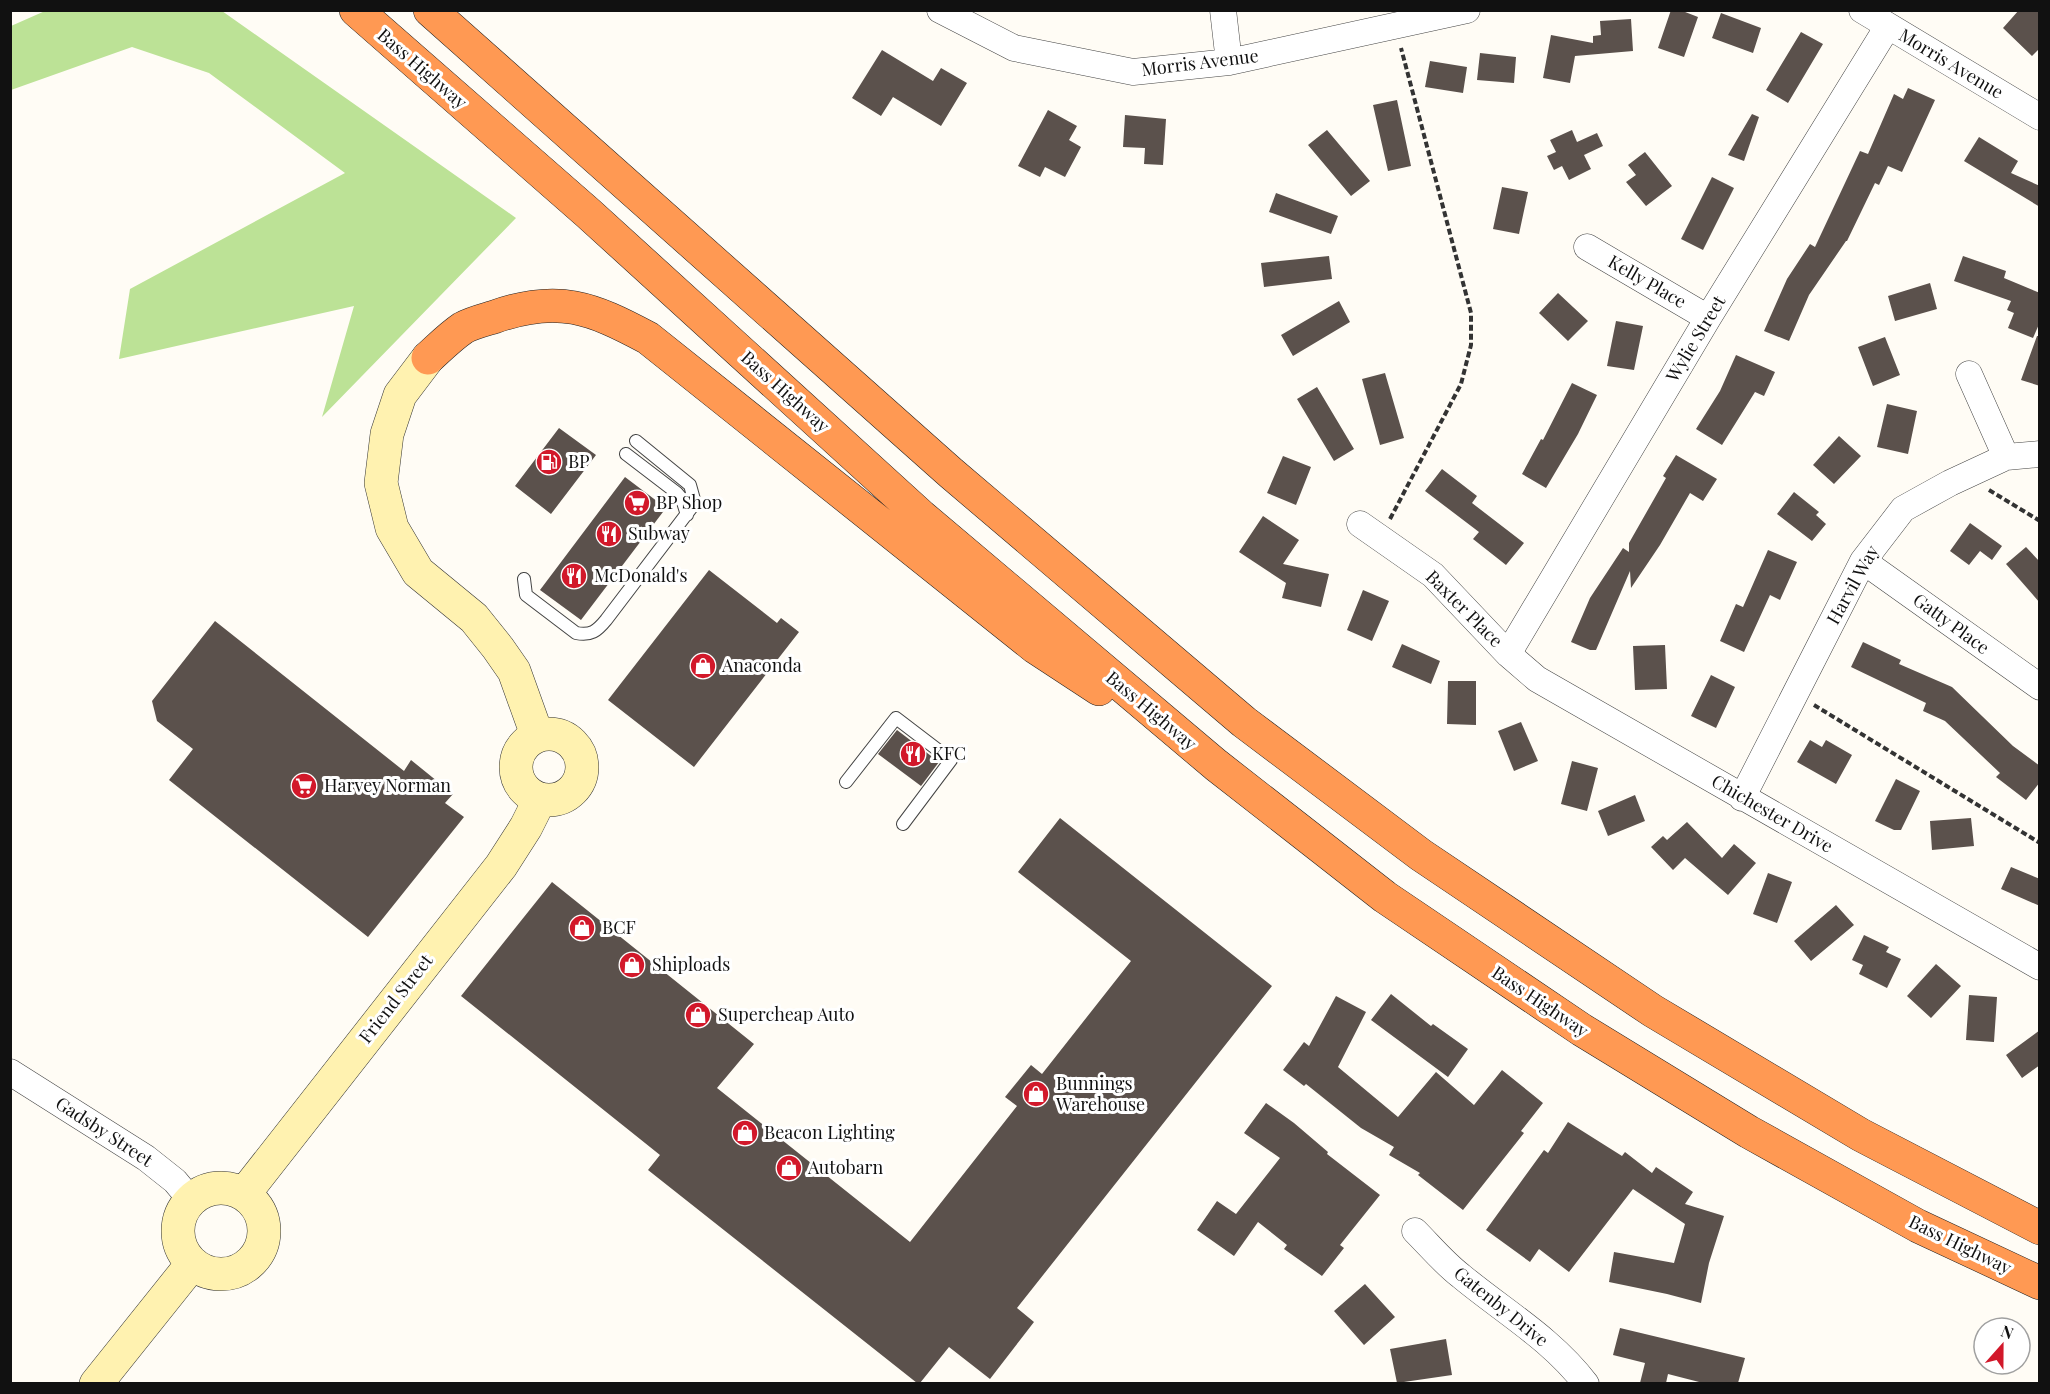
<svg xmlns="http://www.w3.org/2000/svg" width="2050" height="1394" font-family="'Playfair Display',serif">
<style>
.forest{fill:#bce296}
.building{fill:#5b514c}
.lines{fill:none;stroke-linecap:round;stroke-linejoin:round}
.lane-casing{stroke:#444;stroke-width:14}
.street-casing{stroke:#444;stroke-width:27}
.secondary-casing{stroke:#333;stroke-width:34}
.highway-casing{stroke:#222;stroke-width:34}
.path{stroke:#333;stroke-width:4;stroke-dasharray:6 3;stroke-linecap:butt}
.lane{stroke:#fff;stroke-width:12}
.street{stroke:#fff;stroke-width:26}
.secondary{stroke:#fff2b0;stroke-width:33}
.highway{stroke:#ff9953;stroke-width:33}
.labels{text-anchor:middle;stroke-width:6;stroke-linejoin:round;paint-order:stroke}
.street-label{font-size:18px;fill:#111;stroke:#fff}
.poi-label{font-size:18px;fill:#111;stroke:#fff;text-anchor:start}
</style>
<rect width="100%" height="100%" fill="#fffcf5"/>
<path class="forest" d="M 45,11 L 222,11 L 516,218 L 322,417 L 354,306 L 119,359 L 130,289 L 345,173 L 209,73 L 132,47 L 11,90 L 11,26 Z"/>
<path class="building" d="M 1671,10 L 1680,10 L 1698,17 L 1684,57 L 1658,48 Z
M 2019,10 L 2040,10 L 2040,48 L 2032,56 L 2003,28 Z
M 1721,13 L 1761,28 L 1753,53 L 1712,38 Z
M 1631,19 L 1633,51 L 1575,56 L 1570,83 L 1543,78 L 1551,35 L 1593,43 L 1593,36 L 1601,35 L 1600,21 Z
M 1801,32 L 1823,44 L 1788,103 L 1766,90 Z
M 882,50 L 933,81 L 941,68 L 967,83 L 941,126 L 893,97 L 881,116 L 852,98 Z
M 1480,53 L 1516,57 L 1514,83 L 1477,80 Z
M 1430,61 L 1467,67 L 1463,93 L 1425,87 Z
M 1908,88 L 1935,100 L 1902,172 L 1888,166 L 1879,185 L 1875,183 L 1847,241 L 1846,241 L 1809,295 L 1789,341 L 1764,331 L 1787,279 L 1810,244 L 1815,247 L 1860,151 L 1868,154 L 1894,94 L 1903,99 Z
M 1397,100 L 1411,166 L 1388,171 L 1373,105 Z
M 1048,110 L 1077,126 L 1069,140 L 1081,147 L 1065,177 L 1045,167 L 1040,177 L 1018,166 Z
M 1752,114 L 1759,117 L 1744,161 L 1728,155 Z
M 1125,115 L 1166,119 L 1163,165 L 1144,164 L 1145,148 L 1123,147 Z
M 1327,130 L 1370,181 L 1351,196 L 1308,145 Z
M 1572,130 L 1577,142 L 1597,133 L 1603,146 L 1584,155 L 1591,169 L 1569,180 L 1562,166 L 1554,170 L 1547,156 L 1556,152 L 1550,140 Z
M 1979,137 L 2018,161 L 2011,173 L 2040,186 L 2040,207 L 1964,161 Z
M 1645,152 L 1672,186 L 1646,206 L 1626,182 L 1636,175 L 1628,165 Z
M 1712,177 L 1734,188 L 1703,250 L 1681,239 Z
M 1502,187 L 1528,192 L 1519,234 L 1493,229 Z
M 1276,193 L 1338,216 L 1331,234 L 1269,212 Z
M 1329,256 L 1332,279 L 1264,287 L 1261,263 Z
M 1963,256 L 2006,271 L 2004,278 L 2040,293 L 2040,322 L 2033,338 L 2008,328 L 2014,313 L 2007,310 L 2011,301 L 1954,281 Z
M 1930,283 L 1937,309 L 1895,321 L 1888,296 Z
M 1558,293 L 1588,321 L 1568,341 L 1539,313 Z
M 1339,301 L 1350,322 L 1293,356 L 1281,335 Z
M 1616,321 L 1643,326 L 1634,370 L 1607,366 Z
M 2037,336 L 2040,336 L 2040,386 L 2021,380 Z
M 1885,337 L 1900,375 L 1873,386 L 1858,347 Z
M 1736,355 L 1775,372 L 1764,396 L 1755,392 L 1722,445 L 1696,429 L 1720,391 Z
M 1385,373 L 1404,438 L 1380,445 L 1362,379 Z
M 1572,383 L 1597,395 L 1578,434 L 1546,488 L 1522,474 L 1541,439 L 1543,440 Z
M 1317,387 L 1354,449 L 1334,461 L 1297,399 Z
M 1887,404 L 1917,411 L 1908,454 L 1877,447 Z
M 559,428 L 596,455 L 551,514 L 515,486 Z
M 1839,436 L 1861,456 L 1834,484 L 1813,465 Z
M 1676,455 L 1717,479 L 1703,501 L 1690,493 L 1660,545 L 1631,588 L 1630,571 L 1596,650 L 1590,650 L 1571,642 L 1590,598 L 1623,548 L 1629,552 L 1629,543 L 1666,478 L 1663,476 Z
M 1283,456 L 1311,467 L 1296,505 L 1267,493 Z
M 1442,469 L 1477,496 L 1472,503 L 1524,543 L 1506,565 L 1473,539 L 1479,532 L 1425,491 Z
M 625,477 L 666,508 L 581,620 L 540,590 Z
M 1794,492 L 1819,512 L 1816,515 L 1826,524 L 1812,541 L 1777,514 Z
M 1263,516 L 1299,540 L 1283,564 L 1329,574 L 1321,607 L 1282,598 L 1286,583 L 1239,552 Z
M 1970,523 L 2002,546 L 1992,560 L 1980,551 L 1969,565 L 1950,551 Z
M 2026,547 L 2040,562 L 2040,603 L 2006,564 Z
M 1768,550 L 1797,562 L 1780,600 L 1770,595 L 1744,652 L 1720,641 L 1736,604 L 1743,607 Z
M 709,570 L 777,623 L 781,618 L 799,632 L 694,767 L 608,700 Z
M 1363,590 L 1389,601 L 1372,641 L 1347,630 Z
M 215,621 L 404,771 L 411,760 L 453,794 L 445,803 L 464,817 L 368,937 L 169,780 L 193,749 L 157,721 L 152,701 Z
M 1863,642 L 1901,660 L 1899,664 L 1952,687 L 2013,746 L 2040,766 L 2040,782 L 2026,800 L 1996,777 L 2000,773 L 1945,721 L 1923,711 L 1926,703 L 1851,667 Z
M 1402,644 L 1440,661 L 1431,684 L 1392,667 Z
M 1665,645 L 1667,689 L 1635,690 L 1633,646 Z
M 1711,675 L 1735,687 L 1716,728 L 1691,716 Z
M 1448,681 L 1476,681 L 1476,725 L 1447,724 Z
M 1521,722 L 1538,761 L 1514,771 L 1498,731 Z
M 897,730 L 939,762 L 921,786 L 878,754 Z
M 1810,740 L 1822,747 L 1826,740 L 1852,755 L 1836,784 L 1797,762 Z
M 1572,761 L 1598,768 L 1587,811 L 1561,804 Z
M 1896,779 L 1920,791 L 1901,830 L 1894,830 L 1875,821 Z
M 1635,795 L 1645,821 L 1608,836 L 1598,811 Z
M 1060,818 L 1272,986 L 1017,1308 L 1034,1322 L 990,1379 L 949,1347 L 920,1383 L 917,1383 L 648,1170 L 660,1155 L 461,996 L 552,882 L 754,1044 L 717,1088 L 910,1242 L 1017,1106 L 1005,1097 L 1031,1065 L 1042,1074 L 1131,961 L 1018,872 Z
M 1971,818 L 1974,846 L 1932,850 L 1930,821 Z
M 1687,822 L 1722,858 L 1734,844 L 1756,863 L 1728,895 L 1685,858 L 1673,870 L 1651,847 L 1663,836 L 1667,840 Z
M 2011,867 L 2040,879 L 2040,906 L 2001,889 Z
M 1768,873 L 1792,882 L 1777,923 L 1753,914 Z
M 1836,905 L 1854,925 L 1811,961 L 1794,941 Z
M 1864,935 L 1889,947 L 1886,952 L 1901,959 L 1887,988 L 1859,974 L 1863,965 L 1852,960 Z
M 1936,964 L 1961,986 L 1931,1018 L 1907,996 Z
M 1391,994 L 1431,1026 L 1433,1024 L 1468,1049 L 1448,1077 L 1371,1020 Z
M 1969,995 L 1997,997 L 1994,1042 L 1966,1040 Z
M 1336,996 L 1366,1012 L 1338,1067 L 1398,1117 L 1436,1072 L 1474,1105 L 1502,1070 L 1543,1103 L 1521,1131 L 1524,1133 L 1463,1210 L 1418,1175 L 1420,1173 L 1389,1155 L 1394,1147 L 1361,1128 L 1306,1084 L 1304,1086 L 1283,1070 L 1304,1042 L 1309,1046 Z
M 2040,1030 L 2040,1065 L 2022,1078 L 2006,1055 Z
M 1266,1103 L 1294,1123 L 1328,1152 L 1327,1154 L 1380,1195 L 1340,1245 L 1344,1248 L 1322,1276 L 1284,1249 L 1287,1245 L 1258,1222 L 1234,1256 L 1197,1230 L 1217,1201 L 1236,1214 L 1280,1158 L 1244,1133 Z
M 1568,1122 L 1622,1156 L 1625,1152 L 1652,1173 L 1656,1167 L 1693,1192 L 1685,1204 L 1724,1216 L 1709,1263 L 1701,1303 L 1667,1294 L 1609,1282 L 1614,1252 L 1674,1263 L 1685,1224 L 1633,1189 L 1569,1272 L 1539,1249 L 1530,1262 L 1486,1230 L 1544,1150 L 1548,1153 Z
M 1365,1284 L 1395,1317 L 1364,1345 L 1334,1311 Z
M 1620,1328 L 1745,1358 L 1738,1383 L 1703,1383 L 1668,1374 L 1666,1383 L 1640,1383 L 1645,1363 L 1613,1355 Z
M 1446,1339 L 1452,1375 L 1397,1383 L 1390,1349 Z"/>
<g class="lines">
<g class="lane-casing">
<path id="lane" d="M 626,454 L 677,493 L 682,499 L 687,515
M 524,579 L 526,595 L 576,633 C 591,636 597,631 606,620 L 695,503 L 690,485 L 636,441
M 846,782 L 896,718 L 951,760 L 903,824"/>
</g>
<g class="street-casing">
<path id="street" d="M 940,10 L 1014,48 L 1133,72 L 1229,62 L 1467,10
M 1223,10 L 1229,62
M 1862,10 L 2040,117
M 1587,247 L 1708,318
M 1969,374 L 2006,457
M 1360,524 L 1433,575 L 1508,654 L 1537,679 L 2040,967
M 1863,561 L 2040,687
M 1508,654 L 1708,318 L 1888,26
M 1742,798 L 1863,561 L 1903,509 L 1950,483 L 2006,457 L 2040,454
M 10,1072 L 146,1158 L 175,1181 L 190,1199
M 1415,1231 C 1430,1246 1444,1263 1461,1276 C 1503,1311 1552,1339 1586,1384"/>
</g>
<g class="secondary-casing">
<path id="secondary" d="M 428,358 L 400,395 L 387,434 L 381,483 L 392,528 L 418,572 L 474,618 L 498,648 L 514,671 L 537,735
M516 767a33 33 0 1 1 66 0a33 33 0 1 1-66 0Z
M178 1231a43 43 0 1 1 86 0a43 43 0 1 1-86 0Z
M 244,1194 L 501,866 L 526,827 L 540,799
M 96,1384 L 192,1264"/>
</g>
<g class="highway-casing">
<path id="highway" d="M 356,10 L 588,213 L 921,516 L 1216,765 L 1385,897 L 1582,1030 L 1749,1132 L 1918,1226 L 2040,1283
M 430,10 L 951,473 L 1244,722 L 1421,855 L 1653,1011 L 1861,1135 L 2040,1228
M 428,358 C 439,348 451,336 463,328 C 472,323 484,320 494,317 C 558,294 592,308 648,338 L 1035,647 L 1099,689"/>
</g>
<path class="path" d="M 1989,490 L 2040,521
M 1390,519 L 1461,384 L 1471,345 L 1471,313 L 1401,48
M 1814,705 L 2040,843"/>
<use href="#lane" class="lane"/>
<use href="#street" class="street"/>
<use href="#secondary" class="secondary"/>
<use href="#highway" class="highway"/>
</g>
<defs>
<g id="fuel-disc" transform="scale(1.35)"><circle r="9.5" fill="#d2182a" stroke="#fff"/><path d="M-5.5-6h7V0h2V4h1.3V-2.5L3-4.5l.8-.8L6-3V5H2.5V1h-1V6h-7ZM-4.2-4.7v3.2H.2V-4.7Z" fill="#fff"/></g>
<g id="supermarket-disc" transform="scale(1.35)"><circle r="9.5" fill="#d2182a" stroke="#fff"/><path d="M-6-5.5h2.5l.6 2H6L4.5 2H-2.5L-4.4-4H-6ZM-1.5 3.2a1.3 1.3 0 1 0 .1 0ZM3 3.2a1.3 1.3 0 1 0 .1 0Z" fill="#fff"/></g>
<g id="restaurant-disc" transform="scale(1.35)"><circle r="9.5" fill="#d2182a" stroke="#fff"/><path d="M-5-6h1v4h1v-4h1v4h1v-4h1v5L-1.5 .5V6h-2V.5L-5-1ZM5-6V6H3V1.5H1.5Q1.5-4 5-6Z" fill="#fff"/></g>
<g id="shop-disc" transform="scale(1.35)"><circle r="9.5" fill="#d2182a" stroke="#fff"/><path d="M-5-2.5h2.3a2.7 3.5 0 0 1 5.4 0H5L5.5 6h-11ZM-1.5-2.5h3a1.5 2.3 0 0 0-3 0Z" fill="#fff"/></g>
</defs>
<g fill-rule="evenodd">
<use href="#fuel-disc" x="549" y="462"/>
<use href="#supermarket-disc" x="637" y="503"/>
<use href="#restaurant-disc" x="609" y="534"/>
<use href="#restaurant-disc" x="574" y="576"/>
<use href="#shop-disc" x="703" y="666"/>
<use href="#restaurant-disc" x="913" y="754"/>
<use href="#supermarket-disc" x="304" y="786"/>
<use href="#shop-disc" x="582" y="928"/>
<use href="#shop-disc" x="632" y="965"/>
<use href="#shop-disc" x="698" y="1015"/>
<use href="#shop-disc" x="1036" y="1094"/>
<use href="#shop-disc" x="745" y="1133"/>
<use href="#shop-disc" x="789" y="1168"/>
</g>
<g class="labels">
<g class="street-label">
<text transform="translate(1200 63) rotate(-7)" y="6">Morris Avenue</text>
<text transform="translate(1951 64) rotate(31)" y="6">Morris Avenue</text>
<text transform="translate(422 69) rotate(41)" y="6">Bass Highway</text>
<text transform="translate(1647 282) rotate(30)" y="6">Kelly Place</text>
<text transform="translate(1696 339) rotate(-59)" y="6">Wylie Street</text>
<text transform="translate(785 392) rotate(42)" y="6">Bass Highway</text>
<text transform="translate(1853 585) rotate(-61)" y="6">Harvil Way</text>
<text transform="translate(1464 609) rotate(45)" y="6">Baxter Place</text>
<text transform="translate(1951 624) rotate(36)" y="6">Gatty Place</text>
<text transform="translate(1151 711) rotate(40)" y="6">Bass Highway</text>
<text transform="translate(1772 814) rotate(30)" y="6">Chichester Drive</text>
<text transform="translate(396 999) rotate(-52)" y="6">Friend Street</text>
<text transform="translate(1540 1002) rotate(34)" y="6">Bass Highway</text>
<text transform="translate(104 1132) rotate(33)" y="6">Gadsby Street</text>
<text transform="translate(1960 1245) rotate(26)" y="6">Bass Highway</text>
<text transform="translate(1501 1307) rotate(39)" y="6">Gatenby Drive</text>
</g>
<g class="poi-label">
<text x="568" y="468">BP</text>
<text x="656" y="509">BP Shop</text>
<text x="628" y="540">Subway</text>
<text x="594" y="582">McDonald's</text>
<text x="722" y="672">Anaconda</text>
<text x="932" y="760">KFC</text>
<text x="324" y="792">Harvey Norman</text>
<text x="602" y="934">BCF</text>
<text x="652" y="971">Shiploads</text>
<text x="718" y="1021">Supercheap Auto</text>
<text x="1056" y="1090">Bunnings<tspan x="1056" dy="21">Warehouse</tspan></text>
<text x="764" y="1139">Beacon Lighting</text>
<text x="808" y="1174">Autobarn</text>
</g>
</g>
<rect width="2050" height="1394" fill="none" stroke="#111111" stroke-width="24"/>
<g transform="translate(2002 1346) rotate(21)"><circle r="28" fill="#ffffff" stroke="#a0a0a0" stroke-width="1.5"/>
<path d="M0-4.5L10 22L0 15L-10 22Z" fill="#d2182a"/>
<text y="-9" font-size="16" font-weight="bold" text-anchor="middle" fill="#111111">N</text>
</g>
</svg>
